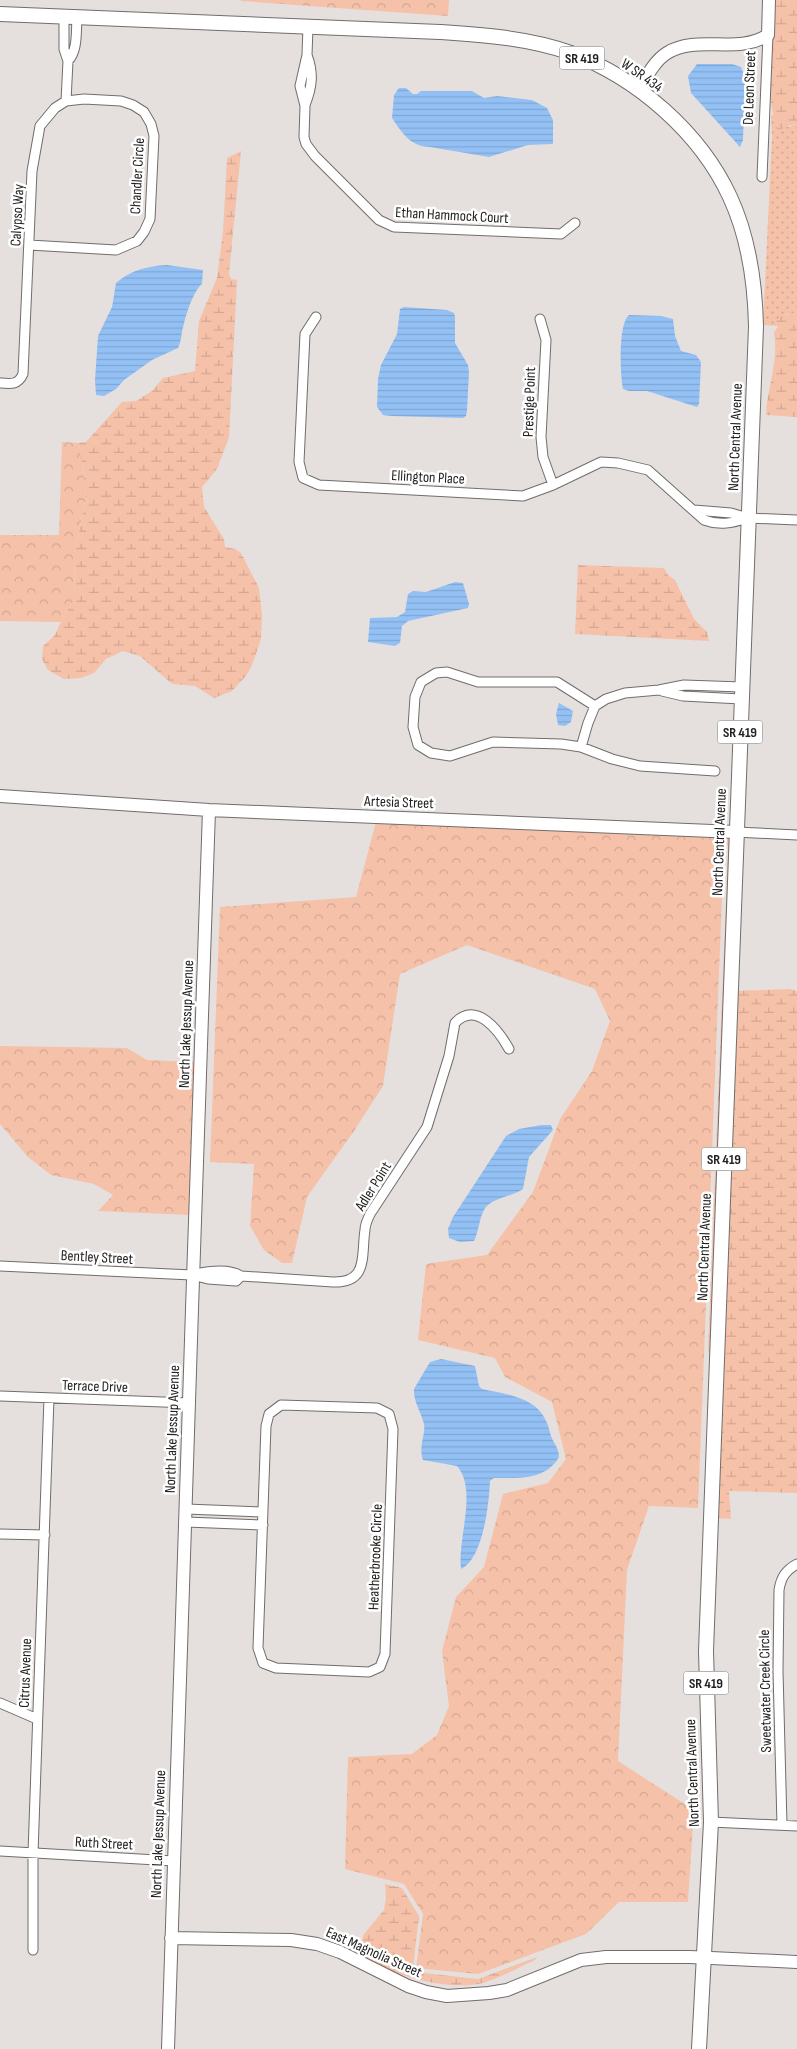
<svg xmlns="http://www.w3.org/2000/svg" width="797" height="2049" font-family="'Sofia Sans Condensed',sans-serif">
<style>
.grass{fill:url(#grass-dots)}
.forest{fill:url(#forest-crowns)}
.wetland{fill:url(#wetland-marsh)}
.water{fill:url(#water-rules)}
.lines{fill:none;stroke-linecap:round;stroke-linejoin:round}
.street-casing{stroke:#716d6b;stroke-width:11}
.secondary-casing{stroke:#716d6b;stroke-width:14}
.primary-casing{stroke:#716d6b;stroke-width:16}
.street{stroke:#fff;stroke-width:9}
.secondary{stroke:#fff;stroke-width:12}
.primary{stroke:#fff;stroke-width:14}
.labels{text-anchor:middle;stroke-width:5;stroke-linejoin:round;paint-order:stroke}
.shield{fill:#fff;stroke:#656464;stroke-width:1}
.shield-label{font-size:14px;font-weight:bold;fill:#232221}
.street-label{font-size:15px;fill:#232221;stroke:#fff}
</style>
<defs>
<pattern id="grass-dots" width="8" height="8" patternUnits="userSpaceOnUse" patternTransform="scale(1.25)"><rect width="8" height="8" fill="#f6c1a9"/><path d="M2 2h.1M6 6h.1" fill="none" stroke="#d3a691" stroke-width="1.8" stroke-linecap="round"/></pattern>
<pattern id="forest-crowns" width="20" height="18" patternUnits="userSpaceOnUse" patternTransform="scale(1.25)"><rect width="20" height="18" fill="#f6c1a9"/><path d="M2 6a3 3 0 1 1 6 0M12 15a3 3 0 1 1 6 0" fill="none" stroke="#d3a691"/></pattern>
<pattern id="wetland-marsh" width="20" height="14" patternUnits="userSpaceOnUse" patternTransform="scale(1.25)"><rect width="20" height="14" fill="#f6c1a9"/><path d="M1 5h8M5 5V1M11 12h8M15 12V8" fill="none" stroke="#d3a691"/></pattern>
<pattern id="water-rules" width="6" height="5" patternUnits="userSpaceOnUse" patternTransform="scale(1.25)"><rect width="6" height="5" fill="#94c1f5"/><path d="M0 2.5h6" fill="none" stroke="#7fa6d2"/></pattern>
</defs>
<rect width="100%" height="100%" fill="#e5e0de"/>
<path class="grass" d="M 774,114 L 775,122 L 789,127 L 797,123 L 797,313 L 783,315 L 778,326 L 763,325 L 772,136 L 771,116 Z"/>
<path class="forest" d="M 241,0 L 449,0 L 448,16 L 241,1 Z
M 62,442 L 79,443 L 86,487 L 85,501 L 75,553 L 74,600 L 61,622 L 0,621 L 0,535 L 59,535 Z
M 376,822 L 714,838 L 724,847 L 698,1508 L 649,1506 L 627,1570 L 618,1761 L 694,1810 L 688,1902 L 619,1902 L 586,1934 L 478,1974 L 416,1968 L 423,1914 L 404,1884 L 345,1869 L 348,1757 L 412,1754 L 437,1735 L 449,1706 L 442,1651 L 456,1597 L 484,1567 L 503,1494 L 548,1483 L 566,1459 L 552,1402 L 505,1377 L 495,1358 L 418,1340 L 426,1264 L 487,1255 L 533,1192 L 560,1119 L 592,1071 L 610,1021 L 595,989 L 467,945 L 400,974 L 383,1086 L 354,1131 L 307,1197 L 292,1263 L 282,1263 L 264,1250 L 250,1226 L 254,1164 L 210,1162 L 220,907 L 356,897 Z
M 0,1046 L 127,1048 L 147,1060 L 197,1062 L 191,1215 L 98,1211 L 113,1195 L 94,1184 L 51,1175 L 28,1157 L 0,1124 Z"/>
<path class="wetland" d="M 774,0 L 797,0 L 797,123 L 778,130 C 763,93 772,39 774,0 Z
M 241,151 L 229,274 L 231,279 L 237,280 L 229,437 L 217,469 L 202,487 L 204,507 L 224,539 L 225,547 L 235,549 L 241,553 L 259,588 L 262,614 L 261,639 L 252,665 L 246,676 L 232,691 L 214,698 L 195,686 L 172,684 L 140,656 L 123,651 L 106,659 L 94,673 L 81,678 L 64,679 L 48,670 L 42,659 L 43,646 L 55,635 L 61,622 L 74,600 L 75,553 L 85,501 L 86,487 L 79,443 L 86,442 L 122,402 L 136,401 L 152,391 L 163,378 L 195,371 L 199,321 L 217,278 L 223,232 L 227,158 Z
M 797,313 L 797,417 L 766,415 C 767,388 779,361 774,333 L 778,326 L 776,320 L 783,315 Z
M 578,565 L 664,568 L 668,575 L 675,580 L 694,619 L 707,632 L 709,641 L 575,634 Z
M 718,836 L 731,837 L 710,1353 L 708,1352 L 728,847 L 727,843 Z
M 789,989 L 797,991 L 797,1493 L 729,1491 L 731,1519 L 715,1518 L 734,991 Z
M 385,1884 L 402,1888 L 419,1916 L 413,1968 L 415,1972 L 478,1979 L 537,1957 L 535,1960 C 520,1967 494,1981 478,1984 C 445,1990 382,1975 359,1950 L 364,1934 L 384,1910 L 386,1898 Z"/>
<path class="water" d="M 697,64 L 732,64 L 741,67 L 745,78 L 743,140 L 740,147 L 691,93 L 688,76 Z
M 399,88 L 406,88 L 413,94 L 417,94 L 421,91 L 472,91 L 484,98 L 497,96 L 532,100 L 547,108 L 553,120 L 553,144 L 528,145 L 489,157 L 430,147 C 411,147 402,133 392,118 L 394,95 Z
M 167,265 L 203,270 L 202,284 C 194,290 186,314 184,324 C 181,332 182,340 178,348 L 152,360 L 124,380 L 116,389 L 104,396 L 96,395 L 95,380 L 98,336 L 112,307 L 116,283 C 131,270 148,266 167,265 Z
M 404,307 L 447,310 L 454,313 L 455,317 L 455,343 L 468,365 L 469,372 L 467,411 L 466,416 L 463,418 L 392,416 L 383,415 L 377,407 L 378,379 L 381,365 L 397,334 L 400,309 Z
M 629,315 L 661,316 L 673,319 L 675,336 L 681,351 L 696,355 L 701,362 L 699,404 L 697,407 L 647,391 L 629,391 L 623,389 C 620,375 618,324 629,315 Z
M 455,582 L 463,583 L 469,604 L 468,608 L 408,621 L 402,626 L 400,643 L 395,646 L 368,642 L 370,618 L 397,617 L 405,612 L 408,594 L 413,591 L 426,592 Z
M 559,703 L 573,711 L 571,722 L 565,726 L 558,725 L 556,714 Z
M 541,1125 L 551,1125 L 553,1130 L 529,1157 L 523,1189 C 512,1197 490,1198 484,1210 C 479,1219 479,1231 474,1241 L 460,1242 L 449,1238 L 448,1229 L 453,1217 L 506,1136 L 519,1129 Z
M 441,1359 L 475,1366 L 479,1386 L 482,1389 C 505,1394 536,1397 546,1421 C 549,1426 549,1431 551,1436 C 554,1444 559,1448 559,1457 C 545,1481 518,1478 494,1478 L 490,1481 C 489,1504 483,1559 461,1569 C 457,1540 478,1490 457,1466 L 423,1460 C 418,1446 426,1434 424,1424 C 421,1412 413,1401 414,1389 L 430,1362 Z"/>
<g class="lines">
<g class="street-casing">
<path id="street" d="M 64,16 L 64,49 L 68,61 L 66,101
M 308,27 L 307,55 L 300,86 L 305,106 L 304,137 L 306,144 L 315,156 L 379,220 L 394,227 L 561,234 L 575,223
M 68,61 C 78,50 76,32 77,17
M 305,105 C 312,87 314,74 307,55
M 762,177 L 768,35
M 316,317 L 305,334 L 299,462 L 303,478 L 319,485 L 523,496 L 553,485 L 601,462 L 618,463 L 648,470 L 704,520 C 720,526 732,523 748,518
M 540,319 L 546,340 L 541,437 L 543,457 L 553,485
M 0,383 C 11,384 18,385 23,374 L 32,171 L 40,126 L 55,108 L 66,101 L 84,99 L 121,101 L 133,105 L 144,112 L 151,124 L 154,136 L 150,219 L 144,232 L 137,241 L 116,250 L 29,245
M 694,510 L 731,513 L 748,518 L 797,520
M 662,691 L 683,696 L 741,699
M 595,706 L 557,682 L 478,682 L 447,672 L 436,673 L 421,682 L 415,697 L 413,727 L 418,745 L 431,753 L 450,756 L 493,742 L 561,744 L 581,747 L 612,759 L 640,766 L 715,771
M 581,747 L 588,723 L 595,706 L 606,699 L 625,693 L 659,690 L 684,685 L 742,687
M 736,832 L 797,835
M 0,1266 L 192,1275 L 208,1279 L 236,1281 L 241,1276 L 333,1282 C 369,1283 361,1255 365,1230 C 365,1224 368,1219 370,1214 L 427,1127 L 449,1056 L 455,1023 C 476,1000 499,1031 509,1049
M 195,1274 C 209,1271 229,1268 241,1276
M 0,1396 L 190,1403
M 281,1405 L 377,1408 L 389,1414 L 393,1429 L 385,1654 L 380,1667 L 369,1672 L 276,1668 L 263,1663 L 258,1648 L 266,1426 L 269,1414 Z
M 186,1509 L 263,1512
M 186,1522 L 263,1525
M 0,1534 L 45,1535
M 0,1703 L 37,1719
M 711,1822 L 797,1826
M 782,1825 L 778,1671 L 779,1590 C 781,1577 786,1570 797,1564
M 0,1851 L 174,1861
M 33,1950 L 33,1853 L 49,1398"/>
</g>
<g class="secondary-casing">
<path id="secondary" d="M 639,90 C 646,78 654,61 667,53 C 698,34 737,55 768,35 L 769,0
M 0,796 L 209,810 L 736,832
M 171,1938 L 291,1940 L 317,1944 L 340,1952 L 408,1986 L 426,1992 L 447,1996 L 489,1993 L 507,1990 L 581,1960 L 606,1957 L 690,1957 L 797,1962
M 168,2049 C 179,1636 196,1223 209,810"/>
</g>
<g class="primary-casing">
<path id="primary" d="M 0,14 L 440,32 C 484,35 529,38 571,53 C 637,78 700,132 730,197 C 749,238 755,281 756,326 L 706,1651 L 711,1822 L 699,2049"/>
</g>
<use href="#street" class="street"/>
<use href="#secondary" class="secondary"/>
<use href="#primary" class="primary"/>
</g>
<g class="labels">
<g class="shield">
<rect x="559.5" y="46.5" width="45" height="23" rx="4"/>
<rect x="717.5" y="720.5" width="45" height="23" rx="4"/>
<rect x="701.5" y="1147.5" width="45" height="23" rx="4"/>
<rect x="683.5" y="1671.5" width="45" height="23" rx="4"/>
</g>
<g class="shield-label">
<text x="582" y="63">SR 419</text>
<text x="740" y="737">SR 419</text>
<text x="724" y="1164">SR 419</text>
<text x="706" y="1688">SR 419</text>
</g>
<g class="street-label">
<text transform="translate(642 75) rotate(35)" y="5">W SR 434</text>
<text transform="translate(749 88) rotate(-88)" y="5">De Leon Street</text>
<text transform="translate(137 176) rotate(-87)" y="5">Chandler Circle</text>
<text transform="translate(17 215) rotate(-87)" y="5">Calypso Way</text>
<text transform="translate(452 215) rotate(3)" y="5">Ethan Hammock Court</text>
<text transform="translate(529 402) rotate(-88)" y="5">Prestige Point</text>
<text transform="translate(735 437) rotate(-88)" y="5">North Central Avenue</text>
<text transform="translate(428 477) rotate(3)" y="5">Ellington Place</text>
<text transform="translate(399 802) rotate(2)" y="5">Artesia Street</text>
<text transform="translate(719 842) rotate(-88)" y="5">North Central Avenue</text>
<text transform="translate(186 1024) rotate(-88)" y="5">North Lake Jessup Avenue</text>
<text transform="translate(373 1186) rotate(-58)" y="5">Adler Point</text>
<text transform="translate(704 1247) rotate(-88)" y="5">North Central Avenue</text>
<text transform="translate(97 1257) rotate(3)" y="5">Bentley Street</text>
<text transform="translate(95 1386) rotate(2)" y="5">Terrace Drive</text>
<text transform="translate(172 1429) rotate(-88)" y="5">North Lake Jessup Avenue</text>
<text transform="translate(375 1557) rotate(-88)" y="5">Heatherbrooke Circle</text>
<text transform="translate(25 1673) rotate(-88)" y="5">Citrus Avenue</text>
<text transform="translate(765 1691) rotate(-91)" y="5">Sweetwater Creek Circle</text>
<text transform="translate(692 1773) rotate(-92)" y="5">North Central Avenue</text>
<text transform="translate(158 1834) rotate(-88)" y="5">North Lake Jessup Avenue</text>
<text transform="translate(104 1843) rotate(3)" y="5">Ruth Street</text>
<text transform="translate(374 1952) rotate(24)" y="5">East Magnolia Street</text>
</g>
</g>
</svg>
